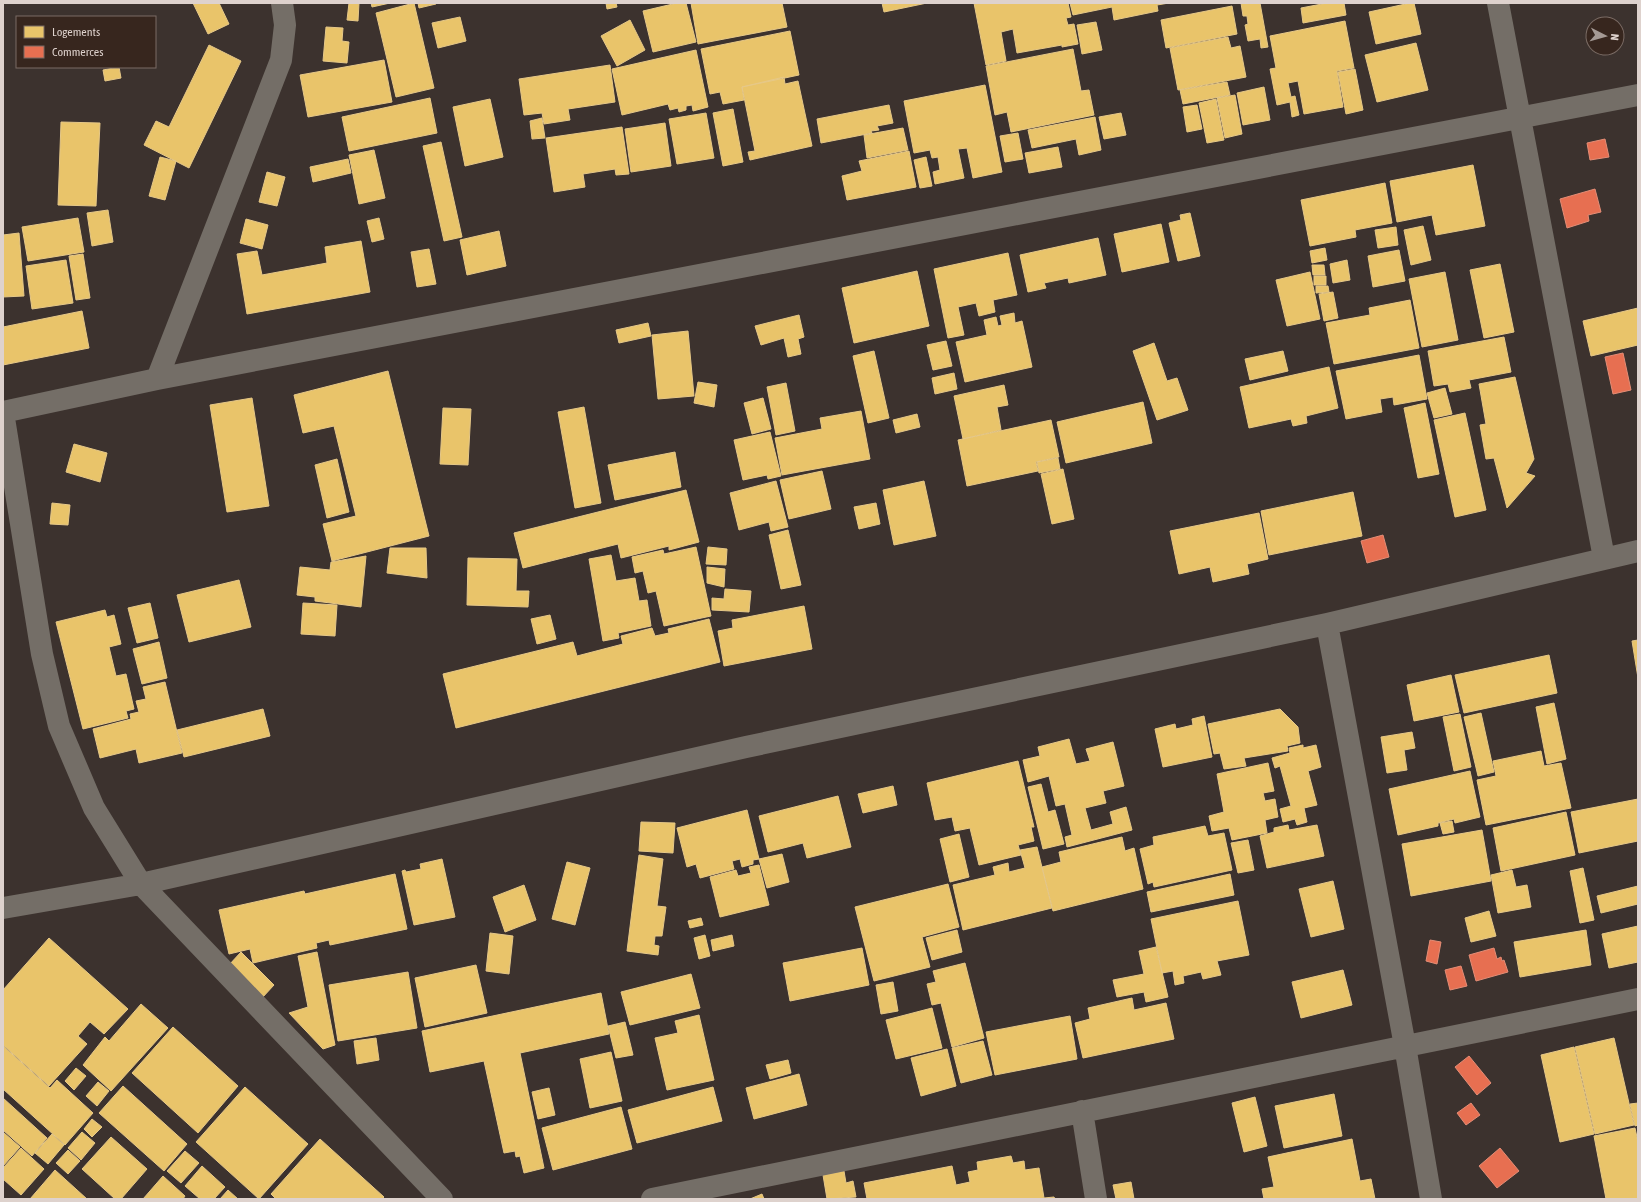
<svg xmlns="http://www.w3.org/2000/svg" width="1641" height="1202" font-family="'Asap Condensed',sans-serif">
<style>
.homes{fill:#e9c46a;stroke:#e6c888}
.shops{fill:#e76f51;stroke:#e48d76}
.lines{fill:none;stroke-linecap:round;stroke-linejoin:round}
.street{stroke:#746e67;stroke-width:22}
</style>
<rect width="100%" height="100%" fill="#3c322e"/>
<path class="homes" d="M 193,3 L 219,3 L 229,24 L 208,34 Z
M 349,3 L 359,3 L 358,21 L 347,20 Z
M 371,3 L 390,3 L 372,7 Z
M 414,3 L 434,88 L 396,97 L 376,13 Z
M 418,3 L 435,3 L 436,4 L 419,8 Z
M 606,3 L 616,3 L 617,7 L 607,9 Z
M 677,3 L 686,3 L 696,42 L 653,52 L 643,11 Z
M 691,3 L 782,3 L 787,27 L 698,44 Z
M 882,3 L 927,3 L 884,12 Z
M 974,3 L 1068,3 L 1071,17 L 1066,18 L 1068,25 L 1074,24 L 1078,44 L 1062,47 L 1062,45 L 1017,53 L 1013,29 L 1001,32 L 1006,61 L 986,65 Z
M 1070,3 L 1169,3 L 1157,5 L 1158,11 L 1114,20 L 1112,7 L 1073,15 Z
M 1241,3 L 1260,3 L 1268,47 L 1261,48 L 1260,39 L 1248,41 L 1245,25 L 1248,24 L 1247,16 L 1243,16 Z
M 1327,3 L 1344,3 L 1346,15 L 1303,23 L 1301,8 Z
M 1410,3 L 1414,3 L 1421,34 L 1376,44 L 1369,12 Z
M 1232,6 L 1237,34 L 1166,48 L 1161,20 Z
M 460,17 L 466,41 L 438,48 L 432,23 Z
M 630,20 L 645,50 L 617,66 L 601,36 Z
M 1345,21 L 1354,68 L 1337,71 L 1343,107 L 1304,114 L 1298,81 L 1288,83 L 1291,97 L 1295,96 L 1299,115 L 1292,117 L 1290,102 L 1277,105 L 1270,69 L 1276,68 L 1270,36 Z
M 1096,22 L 1102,50 L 1082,54 L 1077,25 Z
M 326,27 L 343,28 L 342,41 L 349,42 L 347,63 L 323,61 Z
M 790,31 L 799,75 L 742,87 L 744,100 L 723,104 L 720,92 L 710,94 L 701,49 Z
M 1228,37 L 1231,48 L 1240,46 L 1246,77 L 1178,90 L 1170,48 Z
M 1416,43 L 1428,90 L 1377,102 L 1365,55 Z
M 209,45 L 241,61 L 189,168 L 144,145 L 156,121 L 169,127 Z
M 1073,49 L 1081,91 L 1089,90 L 1094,115 L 1011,132 L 1007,112 L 995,115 L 986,66 Z
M 696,50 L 708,107 L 693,111 L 692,105 L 686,106 L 686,110 L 679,112 L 678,108 L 670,110 L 668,104 L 622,115 L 612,69 Z
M 384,60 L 392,102 L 308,117 L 300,75 Z
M 610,65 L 615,102 L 568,109 L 570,120 L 544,124 L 542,113 L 524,115 L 519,79 Z
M 119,67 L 121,78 L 105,81 L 103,70 Z
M 1355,69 L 1363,110 L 1346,114 L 1338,72 Z
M 784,77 L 785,84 L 798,81 L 812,146 L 750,160 L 748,152 L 755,151 L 742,87 Z
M 1227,82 L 1230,95 L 1183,104 L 1180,90 Z
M 985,85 L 1002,172 L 973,178 L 967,148 L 958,149 L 964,178 L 935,184 L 933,172 L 940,170 L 938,157 L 932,158 L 930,150 L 914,153 L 904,101 Z
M 1264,87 L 1270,120 L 1243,125 L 1237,93 Z
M 1235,95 L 1242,134 L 1225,138 L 1217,98 Z
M 430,98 L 437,133 L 349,151 L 342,117 Z
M 490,99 L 503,157 L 465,166 L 453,107 Z
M 1216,99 L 1224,140 L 1207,143 L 1199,103 Z
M 889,105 L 893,123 L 877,126 L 879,130 L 871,131 L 872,133 L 821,143 L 817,119 Z
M 1197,105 L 1202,129 L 1187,132 L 1183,107 Z
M 733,109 L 743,162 L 723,166 L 713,113 Z
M 706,113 L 714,158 L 677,164 L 669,119 Z
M 1121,113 L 1126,135 L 1104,139 L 1099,117 Z
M 1095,117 L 1101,150 L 1079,155 L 1076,139 L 1032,148 L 1028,130 Z
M 542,118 L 545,138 L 532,139 L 530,121 Z
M 61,122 L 100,123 L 96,206 L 58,205 Z
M 665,123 L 671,166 L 631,172 L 625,129 Z
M 622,127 L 629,174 L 616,175 L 615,169 L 583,174 L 585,187 L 554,192 L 546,138 Z
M 903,128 L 908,150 L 867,158 L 864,135 Z
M 1018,133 L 1023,159 L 1005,162 L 1000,136 Z
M 441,142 L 462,237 L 444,241 L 423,146 Z
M 1058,147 L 1062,167 L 1029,173 L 1025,153 Z
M 374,150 L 385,198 L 359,204 L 349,155 Z
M 909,151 L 916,187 L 847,200 L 842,176 L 862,171 L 859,161 Z
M 160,157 L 176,161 L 165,200 L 149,196 Z
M 926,157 L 932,186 L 920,188 L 914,160 Z
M 348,159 L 351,173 L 313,182 L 310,167 Z
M 1473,165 L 1485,226 L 1436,235 L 1432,215 L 1397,222 L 1390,181 Z
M 267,172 L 285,177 L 277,206 L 259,202 Z
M 1385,183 L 1392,223 L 1355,230 L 1356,237 L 1310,246 L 1301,200 Z
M 108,210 L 113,242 L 92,246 L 87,213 Z
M 1190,213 L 1200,256 L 1178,261 L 1169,223 L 1181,220 L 1180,215 Z
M 78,218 L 84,252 L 28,261 L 22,227 Z
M 379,218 L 384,239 L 372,242 L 367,221 Z
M 246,219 L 268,225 L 262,249 L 240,243 Z
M 1161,224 L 1169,262 L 1122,272 L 1114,234 Z
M 1423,226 L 1431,260 L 1411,265 L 1404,230 Z
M 1396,227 L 1398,245 L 1378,248 L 1375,230 Z
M 499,231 L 506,266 L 467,275 L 460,240 Z
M 19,233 L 24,296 L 3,297 L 3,235 Z
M 1098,238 L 1106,275 L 1069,283 L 1068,278 L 1044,283 L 1046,288 L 1028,292 L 1020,255 Z
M 361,241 L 370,292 L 247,314 L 237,254 L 257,251 L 262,275 L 327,263 L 325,247 Z
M 1325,248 L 1327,260 L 1312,263 L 1310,251 Z
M 429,249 L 436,284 L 417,287 L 411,252 Z
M 1399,250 L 1405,281 L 1373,287 L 1368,256 Z
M 1008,253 L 1017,295 L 993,300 L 995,312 L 979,316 L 976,303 L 958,307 L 964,335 L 948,338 L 934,269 Z
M 83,254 L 90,298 L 76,300 L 69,256 Z
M 66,260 L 73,303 L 32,309 L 26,266 Z
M 1347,260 L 1350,280 L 1333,283 L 1330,264 Z
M 1500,264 L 1514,332 L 1484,338 L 1470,270 Z
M 1312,265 L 1324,265 L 1325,275 L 1313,275 Z
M 917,271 L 929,326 L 854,343 L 842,288 Z
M 1310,272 L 1320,319 L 1287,326 L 1276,280 Z
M 1445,272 L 1458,340 L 1422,347 L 1409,279 Z
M 1314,276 L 1326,276 L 1326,285 L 1314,285 Z
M 1316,286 L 1328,286 L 1329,292 L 1316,293 Z
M 1333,292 L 1338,318 L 1324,321 L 1319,294 Z
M 1410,300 L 1419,348 L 1334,364 L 1326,323 L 1370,315 L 1369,308 Z
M 1638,308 L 1638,345 L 1591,356 L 1583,321 Z
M 82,311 L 89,348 L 3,365 L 3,327 Z
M 1014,313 L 1015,323 L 1022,321 L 1032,367 L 965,382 L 956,342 L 987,335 L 984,320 L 996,317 L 998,326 L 1002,325 L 1000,316 Z
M 799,315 L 804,337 L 798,339 L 801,354 L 788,357 L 784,338 L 761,345 L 755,326 Z
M 648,323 L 651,336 L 619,343 L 616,330 Z
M 688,331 L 694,396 L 658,399 L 652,335 Z
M 1504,337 L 1511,372 L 1469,380 L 1471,388 L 1450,392 L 1448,384 L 1434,386 L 1428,351 Z
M 946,341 L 952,366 L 933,370 L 927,345 Z
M 1154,343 L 1167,381 L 1177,378 L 1188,410 L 1157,420 L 1133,351 Z
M 874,351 L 889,418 L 868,423 L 853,356 Z
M 1283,351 L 1288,371 L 1250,380 L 1245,359 Z
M 1419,355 L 1427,399 L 1394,405 L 1393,397 L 1380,399 L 1382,412 L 1346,419 L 1336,371 Z
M 1329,367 L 1338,408 L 1306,416 L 1307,423 L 1293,426 L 1291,419 L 1249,428 L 1240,387 Z
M 388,371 L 429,536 L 332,561 L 323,524 L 356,516 L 334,426 L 303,433 L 294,395 Z
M 954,373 L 957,389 L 935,394 L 932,378 Z
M 1515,377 L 1534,459 L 1526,473 L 1535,476 L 1507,508 L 1494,458 L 1486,459 L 1480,425 L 1486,424 L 1479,384 Z
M 698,382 L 717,385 L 714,407 L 694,403 Z
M 786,383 L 795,431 L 776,435 L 767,387 Z
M 1004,385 L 1008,405 L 997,407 L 1001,430 L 963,439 L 954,396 Z
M 1445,388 L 1452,414 L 1434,418 L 1427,393 Z
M 252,398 L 269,506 L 227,512 L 210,405 Z
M 763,398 L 771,429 L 752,434 L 744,403 Z
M 1143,402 L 1152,443 L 1066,463 L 1057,422 Z
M 1425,403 L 1439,474 L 1418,478 L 1404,408 Z
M 584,407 L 601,503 L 575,508 L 558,412 Z
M 443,408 L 471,409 L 468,465 L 440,464 Z
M 861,411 L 870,459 L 782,475 L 775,438 L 822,429 L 820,418 Z
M 1465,413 L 1486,510 L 1455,517 L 1434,420 Z
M 917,414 L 920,427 L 896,433 L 893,420 Z
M 1051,420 L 1059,457 L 1036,462 L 1038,471 L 967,486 L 958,440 Z
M 770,432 L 781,476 L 768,479 L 767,475 L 743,480 L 734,440 Z
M 74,444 L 107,453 L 100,482 L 66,472 Z
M 675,452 L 681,487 L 615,500 L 608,465 Z
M 1058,458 L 1060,469 L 1039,473 L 1037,462 Z
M 337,459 L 349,512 L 327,518 L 315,465 Z
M 1063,469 L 1074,519 L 1052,524 L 1041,474 Z
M 822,471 L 831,509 L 789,519 L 780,480 Z
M 776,481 L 788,527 L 771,531 L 769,522 L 739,530 L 730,493 Z
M 924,481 L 936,536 L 894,545 L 883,490 Z
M 686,490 L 699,542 L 669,550 L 669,546 L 621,558 L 618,544 L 523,568 L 514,533 Z
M 1353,492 L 1362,536 L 1269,555 L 1261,511 Z
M 52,503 L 70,505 L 68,525 L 50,524 Z
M 876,503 L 880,524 L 859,529 L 854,507 Z
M 1259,513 L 1268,559 L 1247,564 L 1249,574 L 1213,582 L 1210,567 L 1179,574 L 1170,531 Z
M 788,530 L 801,585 L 781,589 L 769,535 Z
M 696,547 L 711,616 L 664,626 L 656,591 L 648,593 L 643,571 L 635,573 L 632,557 L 663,550 L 664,554 Z
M 708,547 L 727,549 L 726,565 L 706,564 Z
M 390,548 L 426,548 L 427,578 L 387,573 Z
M 611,555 L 616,581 L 635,578 L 639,601 L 647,600 L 651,626 L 618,633 L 619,638 L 603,641 L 589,559 Z
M 366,556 L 361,607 L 315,601 L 315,597 L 297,595 L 300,567 L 330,570 L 331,562 Z
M 468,558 L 517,559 L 516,591 L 529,591 L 528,607 L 467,605 Z
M 707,567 L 725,569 L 724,587 L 707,583 Z
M 239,580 L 251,627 L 189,642 L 177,595 Z
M 725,589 L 751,591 L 749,612 L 712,610 L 712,598 L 724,599 Z
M 150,603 L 158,638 L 137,643 L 128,608 Z
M 303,603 L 337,605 L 335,636 L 301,634 Z
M 804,606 L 812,649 L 724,666 L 718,631 L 733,628 L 732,620 Z
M 105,610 L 107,617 L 114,615 L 121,644 L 109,647 L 116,676 L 126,674 L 134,709 L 126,711 L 128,718 L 83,729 L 56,622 Z
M 550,615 L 556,639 L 537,644 L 531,619 Z
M 709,619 L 720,662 L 456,728 L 443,674 L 573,642 L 577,656 L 623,644 L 621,636 L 652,628 L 655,636 L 669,633 L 668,629 Z
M 1638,640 L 1638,678 L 1632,641 Z
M 159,642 L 167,678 L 142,684 L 133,649 Z
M 1549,655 L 1557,693 L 1464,713 L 1455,675 Z
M 1451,675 L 1459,712 L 1414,721 L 1407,685 Z
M 165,682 L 182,753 L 139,763 L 136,749 L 100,758 L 93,729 L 131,719 L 130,714 L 139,712 L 136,701 L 146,699 L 143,687 Z
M 1554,703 L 1566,759 L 1547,764 L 1536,707 Z
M 263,709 L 270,736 L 184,757 L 177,730 Z
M 1280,709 L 1298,727 L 1300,743 L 1287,746 L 1288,751 L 1244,758 L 1246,766 L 1224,769 L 1220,753 L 1214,754 L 1208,724 Z
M 1481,713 L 1494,772 L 1478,776 L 1464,717 Z
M 1460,714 L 1471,767 L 1454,771 L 1443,717 Z
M 1204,716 L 1212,757 L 1163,767 L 1155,729 L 1175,724 L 1176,729 L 1193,725 L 1192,719 Z
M 1412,732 L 1415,748 L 1404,750 L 1407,770 L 1387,773 L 1381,737 Z
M 1069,739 L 1076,764 L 1090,761 L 1086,749 L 1113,742 L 1124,786 L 1103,791 L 1106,803 L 1085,808 L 1091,830 L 1113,824 L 1110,812 L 1126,807 L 1132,830 L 1067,847 L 1065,837 L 1072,835 L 1065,804 L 1056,806 L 1049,776 L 1028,782 L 1023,760 L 1040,756 L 1038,747 Z
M 1303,745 L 1303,748 L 1316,745 L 1321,767 L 1308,771 L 1317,805 L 1304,808 L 1307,822 L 1297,825 L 1295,819 L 1283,822 L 1280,809 L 1291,806 L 1280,766 L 1275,768 L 1272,758 L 1290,753 L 1289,748 Z
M 1541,751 L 1544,766 L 1561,763 L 1571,808 L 1486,825 L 1477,780 L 1496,776 L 1493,761 Z
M 1018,761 L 1034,827 L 1031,827 L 1034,841 L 1018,845 L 1021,855 L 979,865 L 970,828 L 955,831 L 952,817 L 935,820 L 927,783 Z
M 1268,763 L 1274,791 L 1263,793 L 1265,801 L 1275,799 L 1278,817 L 1265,820 L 1267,833 L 1232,840 L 1229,828 L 1212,831 L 1209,816 L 1224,812 L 1217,774 Z
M 1470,771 L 1480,817 L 1455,823 L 1454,819 L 1438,823 L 1438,826 L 1398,835 L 1389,789 Z
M 1041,784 L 1048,812 L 1055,810 L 1064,844 L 1043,849 L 1028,787 Z
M 893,786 L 897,805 L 863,813 L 858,794 Z
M 838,796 L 851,847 L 807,858 L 803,843 L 768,852 L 759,816 Z
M 1638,799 L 1638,841 L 1579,853 L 1571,812 Z
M 747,810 L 759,859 L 753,860 L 753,864 L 742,867 L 740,859 L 732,861 L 734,869 L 700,878 L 696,864 L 687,867 L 677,828 Z
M 1566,812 L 1575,855 L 1501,871 L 1493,828 Z
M 1452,821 L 1454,832 L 1443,834 L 1440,823 Z
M 641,822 L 675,823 L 673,853 L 639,851 Z
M 1288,825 L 1289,830 L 1317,825 L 1324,856 L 1267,868 L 1260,836 L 1274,832 L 1274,828 Z
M 1205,826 L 1208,836 L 1224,833 L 1232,870 L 1154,887 L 1153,882 L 1148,884 L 1140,849 L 1154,845 L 1153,837 Z
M 1482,830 L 1491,881 L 1411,896 L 1402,844 Z
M 959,834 L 969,877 L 950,882 L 940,839 Z
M 1122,837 L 1125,851 L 1134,848 L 1143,889 L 1053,911 L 1042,867 L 1061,862 L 1059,852 Z
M 1248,840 L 1254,870 L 1238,873 L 1231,843 Z
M 1037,847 L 1052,908 L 963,930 L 953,885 L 995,875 L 993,867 L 1008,863 L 1009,872 L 1025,868 L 1020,850 Z
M 782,854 L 789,882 L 767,888 L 759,859 Z
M 639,855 L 663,859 L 657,906 L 666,907 L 662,936 L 655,936 L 654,945 L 659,946 L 658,955 L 627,951 Z
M 442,859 L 455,917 L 414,925 L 402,871 L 405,870 L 406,872 L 421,869 L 420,864 Z
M 567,862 L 590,868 L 575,925 L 552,919 Z
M 759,865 L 769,905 L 720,917 L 710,877 L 736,870 L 738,876 L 751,873 L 749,867 Z
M 1583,868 L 1594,920 L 1580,923 L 1570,871 Z
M 1512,870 L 1516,887 L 1527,885 L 1531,907 L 1498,913 L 1491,875 Z
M 395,874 L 407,929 L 330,945 L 329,940 L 316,943 L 317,948 L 253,963 L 250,949 L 229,954 L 219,910 L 304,891 L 305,894 Z
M 1230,874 L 1234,895 L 1151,912 L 1147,892 Z
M 1333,881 L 1344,929 L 1311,937 L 1299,889 Z
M 948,884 L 959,927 L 922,937 L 930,967 L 874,981 L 855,907 Z
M 524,885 L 536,920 L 505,932 L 493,897 Z
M 1638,886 L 1638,904 L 1601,913 L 1597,896 Z
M 1238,901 L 1249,955 L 1217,961 L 1221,975 L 1203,979 L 1201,972 L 1183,976 L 1184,983 L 1175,985 L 1173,971 L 1162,973 L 1151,919 Z
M 1489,911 L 1496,936 L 1471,942 L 1465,918 Z
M 701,918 L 703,925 L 690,928 L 688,921 Z
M 1638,926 L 1638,962 L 1609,968 L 1602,934 Z
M 957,930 L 962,952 L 932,960 L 926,938 Z
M 1586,930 L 1591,965 L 1520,977 L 1514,942 Z
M 490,933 L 513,936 L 509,974 L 486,971 Z
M 705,935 L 710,956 L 699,959 L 694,938 Z
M 732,935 L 734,946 L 713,951 L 711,940 Z
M 49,938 L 128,1009 L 104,1034 L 90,1022 L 78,1036 L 87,1044 L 49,1086 L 3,1045 L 3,990 Z
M 1156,947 L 1168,997 L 1146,1002 L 1144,992 L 1117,997 L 1113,980 L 1144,974 L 1139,951 Z
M 862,948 L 869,985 L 790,1001 L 783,963 Z
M 241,952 L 274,985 L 262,998 L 229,965 Z
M 317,952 L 335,1045 L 323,1049 L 289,1013 L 308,1007 L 298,956 Z
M 965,963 L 984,1038 L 952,1047 L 941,1003 L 932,1005 L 927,984 L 936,982 L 933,971 Z
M 476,965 L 487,1013 L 425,1027 L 415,978 Z
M 1343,970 L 1352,1005 L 1301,1018 L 1292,982 Z
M 408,972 L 417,1028 L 338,1041 L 329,985 Z
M 691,974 L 700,1008 L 630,1025 L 621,992 Z
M 893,982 L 898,1011 L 881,1014 L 876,985 Z
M 601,993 L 609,1034 L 520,1053 L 544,1168 L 524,1173 L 520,1156 L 516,1157 L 515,1151 L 504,1153 L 484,1061 L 430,1072 L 422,1031 Z
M 1132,998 L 1134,1010 L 1166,1003 L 1174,1039 L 1083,1058 L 1075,1023 L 1090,1019 L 1088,1008 Z
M 141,1004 L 168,1028 L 111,1091 L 83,1065 L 105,1037 L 109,1041 Z
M 932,1008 L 942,1048 L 896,1059 L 886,1020 Z
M 699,1015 L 714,1080 L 667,1090 L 655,1038 L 678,1033 L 675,1021 Z
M 1070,1016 L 1077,1059 L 995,1075 L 986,1032 Z
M 625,1022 L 633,1055 L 616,1058 L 608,1026 Z
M 173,1027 L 238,1086 L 198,1133 L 132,1073 Z
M 376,1038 L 379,1060 L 357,1064 L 354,1041 Z
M 1614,1038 L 1634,1125 L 1595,1134 L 1575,1047 Z
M 983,1041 L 992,1075 L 961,1083 L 952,1048 Z
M 3,1046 L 50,1088 L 57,1080 L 93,1113 L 65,1145 L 3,1089 Z
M 1574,1047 L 1594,1134 L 1560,1142 L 1541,1055 Z
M 947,1049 L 956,1086 L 921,1096 L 911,1058 Z
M 611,1052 L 622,1101 L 590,1108 L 580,1059 Z
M 788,1060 L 791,1073 L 770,1079 L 766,1065 Z
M 76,1068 L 86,1076 L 74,1090 L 65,1081 Z
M 799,1074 L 807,1105 L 754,1119 L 746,1088 Z
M 98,1082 L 109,1091 L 97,1106 L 86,1096 Z
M 123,1086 L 187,1144 L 164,1171 L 99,1113 Z
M 245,1087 L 308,1144 L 259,1199 L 196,1142 Z
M 713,1087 L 722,1121 L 637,1143 L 628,1110 Z
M 549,1088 L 555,1115 L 538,1119 L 532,1092 Z
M 1334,1094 L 1342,1136 L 1284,1148 L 1275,1106 Z
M 1255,1097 L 1267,1146 L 1244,1152 L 1232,1103 Z
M 3,1098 L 47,1138 L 32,1156 L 3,1130 Z
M 1638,1103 L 1638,1125 L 1635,1126 L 1630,1104 Z
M 621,1107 L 632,1149 L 553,1170 L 542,1128 Z
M 92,1119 L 102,1127 L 92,1137 L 84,1129 Z
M 1635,1128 L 1638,1142 L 1638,1199 L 1606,1199 L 1594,1136 Z
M 3,1132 L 20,1147 L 3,1166 Z
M 82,1132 L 95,1143 L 81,1160 L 68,1148 Z
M 52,1134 L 64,1145 L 48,1164 L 35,1153 Z
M 111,1137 L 147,1169 L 121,1199 L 115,1199 L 82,1169 Z
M 320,1139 L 384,1197 L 382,1199 L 276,1199 L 271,1194 Z
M 1352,1139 L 1360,1181 L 1371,1179 L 1375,1199 L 1264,1199 L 1262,1189 L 1274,1187 L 1268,1157 Z
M 21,1148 L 44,1169 L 21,1195 L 3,1179 L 3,1168 Z
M 68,1150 L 80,1161 L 68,1174 L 56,1163 Z
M 185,1151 L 199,1163 L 181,1183 L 167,1171 Z
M 1011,1156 L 1013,1163 L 1024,1161 L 1025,1170 L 1039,1168 L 1044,1198 L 1054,1197 L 1055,1199 L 867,1199 L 864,1183 L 952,1166 L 956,1185 L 970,1182 L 968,1172 L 978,1170 L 977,1162 Z
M 202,1166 L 225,1187 L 214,1199 L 200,1199 L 185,1186 Z
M 55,1170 L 87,1199 L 30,1199 Z
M 844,1171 L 846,1183 L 853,1181 L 856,1197 L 827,1199 L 823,1175 Z
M 163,1176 L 185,1196 L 183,1199 L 143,1199 Z
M 1131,1182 L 1134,1199 L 1116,1199 L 1113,1185 Z
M 228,1190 L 238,1199 L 220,1199 Z
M 762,1194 L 764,1199 L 750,1199 Z"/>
<path class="shops" d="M 1605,139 L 1609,157 L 1590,160 L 1587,143 Z
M 1595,189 L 1601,212 L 1588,215 L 1589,221 L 1567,228 L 1560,199 Z
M 1623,353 L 1631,390 L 1613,394 L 1605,357 Z
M 1383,535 L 1389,557 L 1367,563 L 1361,541 Z
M 1430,940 L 1441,942 L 1437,964 L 1426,961 Z
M 1494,948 L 1497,959 L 1501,957 L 1502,961 L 1504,960 L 1508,972 L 1476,981 L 1469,955 Z
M 1461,966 L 1467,986 L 1450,990 L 1445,970 Z
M 1469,1056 L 1491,1083 L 1477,1095 L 1455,1067 Z
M 1471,1103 L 1480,1115 L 1466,1125 L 1457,1113 Z
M 1500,1148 L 1519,1171 L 1497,1188 L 1479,1166 Z"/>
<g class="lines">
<path class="street" d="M 1498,3 L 1604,558
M 157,379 L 281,60 L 285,25 L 282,3
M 1327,624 L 1405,1046 L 1431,1199
M 3,908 L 141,884 L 746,747 L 1327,624 L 1638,551
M 1082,1111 L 1096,1199
M 442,1199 L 141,884 L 94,808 L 59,726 L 42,654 L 3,412 L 157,379 L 1638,95
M 652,1199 L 1638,999"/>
</g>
<rect width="1641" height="1202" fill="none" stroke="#ded2cd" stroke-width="8"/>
<rect x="16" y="16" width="140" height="52" fill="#37261e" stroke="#7a6b64"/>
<rect x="24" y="26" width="20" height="12" fill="#e9c46a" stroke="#7a6b64"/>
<text x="52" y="36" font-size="12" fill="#ded2cd">Logements</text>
<rect x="24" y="46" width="20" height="12" fill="#e76f51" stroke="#7a6b64"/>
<text x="52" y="56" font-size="12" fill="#ded2cd">Commerces</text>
<g transform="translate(1605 36) rotate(96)"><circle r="19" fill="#37261e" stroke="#7a6b64"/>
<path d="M0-3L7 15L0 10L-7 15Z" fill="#a59a95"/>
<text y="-6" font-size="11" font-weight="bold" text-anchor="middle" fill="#ded2cd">N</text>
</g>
</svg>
